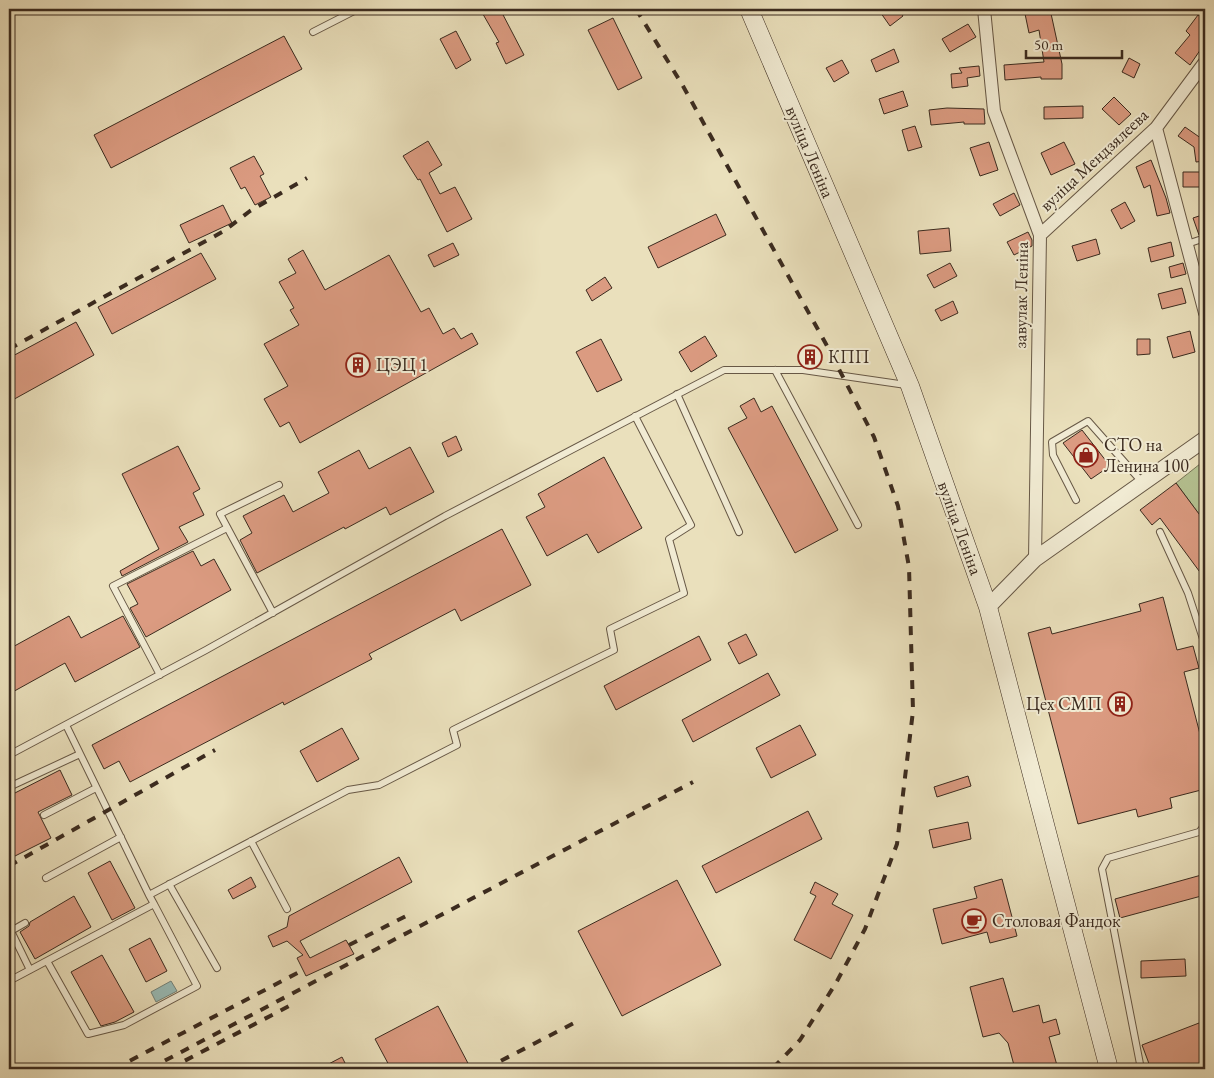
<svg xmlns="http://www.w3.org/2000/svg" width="1214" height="1078" font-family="'EB Garamond',serif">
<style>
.green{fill:#b5c292;stroke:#787658}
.water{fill:#99bcb7;stroke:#73827a}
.building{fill:#db9b81;stroke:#3b2b1f}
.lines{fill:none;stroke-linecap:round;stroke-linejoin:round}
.service-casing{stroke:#675846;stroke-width:8}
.minor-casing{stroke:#675846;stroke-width:14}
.tertiary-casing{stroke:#675846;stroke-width:17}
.secondary-casing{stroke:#3b2b1f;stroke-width:19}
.service{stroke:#f1ebd3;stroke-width:6}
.minor{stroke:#f1ebd3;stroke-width:12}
.tertiary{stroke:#f1ebd3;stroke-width:15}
.secondary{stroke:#f1ebd3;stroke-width:18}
.rail{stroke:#3b2b1f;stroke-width:4;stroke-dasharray:9 9;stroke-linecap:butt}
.labels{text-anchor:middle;stroke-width:4;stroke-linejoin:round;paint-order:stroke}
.street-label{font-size:18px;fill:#3b2b1f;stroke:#f1ebd3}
.poi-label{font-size:18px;fill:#3b2b1f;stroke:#f1ebd3;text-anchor:start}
</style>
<rect width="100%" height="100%" fill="#eae0bc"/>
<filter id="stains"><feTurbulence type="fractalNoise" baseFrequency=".004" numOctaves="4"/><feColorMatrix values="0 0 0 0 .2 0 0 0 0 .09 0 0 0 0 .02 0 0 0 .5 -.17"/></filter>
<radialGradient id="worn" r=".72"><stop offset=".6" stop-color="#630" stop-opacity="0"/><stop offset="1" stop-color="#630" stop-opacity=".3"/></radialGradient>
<path class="green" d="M 1205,460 L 1205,522 L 1176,483 Z"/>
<path class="water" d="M 171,981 L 177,991 L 156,1002 L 151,992 Z"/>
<path class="building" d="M 480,9 L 500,9 L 524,55 L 506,64 L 496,43 L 499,42 Z
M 878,9 L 898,9 L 903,16 L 890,26 Z
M 1024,9 L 1050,9 L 1062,64 L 1062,79 L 1041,79 L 1041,77 L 1005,80 L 1004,65 L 1044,62 L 1039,30 L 1029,33 Z
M 1198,15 L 1205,21 L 1205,43 L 1190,65 L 1175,53 L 1190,35 L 1186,31 Z
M 613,18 L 642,78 L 618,90 L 588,30 Z
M 968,24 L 976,37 L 950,52 L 942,39 Z
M 456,31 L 471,60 L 456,69 L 440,39 Z
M 284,36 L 302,69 L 111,168 L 94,135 Z
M 894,49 L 899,62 L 876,72 L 871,60 Z
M 1129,58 L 1140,64 L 1134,78 L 1122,72 Z
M 842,60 L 849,73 L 834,82 L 826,68 Z
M 979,66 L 980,76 L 967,78 L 968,86 L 952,88 L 951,74 L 962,73 L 959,68 Z
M 903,91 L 908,106 L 884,114 L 879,99 Z
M 1114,97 L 1131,114 L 1119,125 L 1102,109 Z
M 1083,106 L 1083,118 L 1044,119 L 1044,107 Z
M 947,108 L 984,109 L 985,124 L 964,124 L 964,122 L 931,125 L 929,110 Z
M 915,126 L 922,147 L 908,151 L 902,130 Z
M 1185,127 L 1205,141 L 1205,161 L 1196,162 L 1194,147 L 1178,136 Z
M 428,141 L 442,165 L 429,173 L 440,194 L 455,187 L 472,219 L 447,232 L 420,179 L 418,180 L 403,156 Z
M 989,142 L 998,170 L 980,176 L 970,148 Z
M 1064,142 L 1075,164 L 1051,175 L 1041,153 Z
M 254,156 L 264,174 L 260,176 L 271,197 L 255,205 L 245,187 L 241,189 L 230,168 Z
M 1151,160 L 1166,198 L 1170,213 L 1157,216 L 1150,185 L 1144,188 L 1136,167 Z
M 1183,172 L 1204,172 L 1204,187 L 1183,187 Z
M 1014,193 L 1020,205 L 1000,216 L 993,204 Z
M 1125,202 L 1135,221 L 1121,229 L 1111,210 Z
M 223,205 L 232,223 L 189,243 L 180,225 Z
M 716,214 L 726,235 L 658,268 L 648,247 Z
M 1205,214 L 1205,233 L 1199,235 L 1193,218 Z
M 949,228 L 951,251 L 920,254 L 918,231 Z
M 1028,232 L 1032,240 L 1032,246 L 1014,255 L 1007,242 Z
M 1096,239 L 1100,254 L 1077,261 L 1072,246 Z
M 1171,242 L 1174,256 L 1151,262 L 1148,248 Z
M 453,243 L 459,255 L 434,267 L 428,255 Z
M 303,250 L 325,290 L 389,255 L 421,312 L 429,308 L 443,334 L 454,328 L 461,339 L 472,333 L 478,344 L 300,443 L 289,422 L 280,427 L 264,399 L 288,386 L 264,344 L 299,325 L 290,310 L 294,308 L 279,282 L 296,273 L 288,259 Z
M 201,253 L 216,279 L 112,334 L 98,307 Z
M 950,263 L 957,276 L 934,288 L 927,275 Z
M 1183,263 L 1186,274 L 1171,278 L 1169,267 Z
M 605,277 L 612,288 L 592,301 L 586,290 Z
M 1182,288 L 1186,303 L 1162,309 L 1158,294 Z
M 953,301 L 958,313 L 941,321 L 935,310 Z
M 76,322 L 94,355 L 9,402 L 9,358 Z
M 1190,331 L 1195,352 L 1173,358 L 1167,337 Z
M 705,336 L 717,356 L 691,372 L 679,352 Z
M 601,339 L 622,380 L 597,392 L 576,352 Z
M 1137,339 L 1150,339 L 1150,354 L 1137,355 Z
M 754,398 L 761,412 L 772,406 L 838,530 L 795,553 L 728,428 L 747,418 L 740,406 Z
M 1082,430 L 1110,466 L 1091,479 L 1063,443 Z
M 456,436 L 462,450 L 448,457 L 442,443 Z
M 178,446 L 200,489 L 193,493 L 204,515 L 179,527 L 188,542 L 122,576 L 120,571 L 159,549 L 122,474 Z
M 410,447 L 434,492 L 390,515 L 386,507 L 345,529 L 344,527 L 257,573 L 240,540 L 252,533 L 243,516 L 284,495 L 293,512 L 329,493 L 318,472 L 359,450 L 369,469 Z
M 604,457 L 642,528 L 598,553 L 587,534 L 547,556 L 526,517 L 545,507 L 538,494 Z
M 1176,483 L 1205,522 L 1205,579 L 1160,518 L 1152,525 L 1140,510 Z
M 502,529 L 531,585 L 461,621 L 455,609 L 369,654 L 372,659 L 284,705 L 283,702 L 130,782 L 119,761 L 104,769 L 92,745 Z
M 193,551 L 201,566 L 214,559 L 231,590 L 146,637 L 130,608 L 138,604 L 127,584 Z
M 1163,597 L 1177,650 L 1193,646 L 1199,668 L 1184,672 L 1201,738 L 1205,737 L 1205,789 L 1170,798 L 1172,808 L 1138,817 L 1136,809 L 1078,824 L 1028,633 L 1050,627 L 1052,634 L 1141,611 L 1139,604 Z
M 69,616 L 81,638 L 123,616 L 140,647 L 75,682 L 65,663 L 9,694 L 9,649 Z
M 746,634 L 757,655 L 739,664 L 728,643 Z
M 699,636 L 711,660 L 616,710 L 604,686 Z
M 768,673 L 780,695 L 693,742 L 682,720 Z
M 800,725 L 816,755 L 771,778 L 756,748 Z
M 342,728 L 359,759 L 317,782 L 300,751 Z
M 60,770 L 72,795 L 38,812 L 51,838 L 9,859 L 9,796 Z
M 968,776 L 971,786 L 937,797 L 934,787 Z
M 808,811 L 822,839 L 716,893 L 702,866 Z
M 968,822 L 971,839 L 933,848 L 929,830 Z
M 399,857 L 412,882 L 300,941 L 310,958 L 346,940 L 354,954 L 306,976 L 297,958 L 303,955 L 287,941 L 273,947 L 268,936 L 287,927 L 289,916 Z
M 110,861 L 135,908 L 112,920 L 88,873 Z
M 1205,874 L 1205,895 L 1120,918 L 1115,899 Z
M 251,877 L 256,887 L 233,899 L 228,890 Z
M 1002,879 L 1017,936 L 990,943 L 987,932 L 942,944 L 933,909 L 977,898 L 974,887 Z
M 677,880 L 721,965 L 622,1016 L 578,931 Z
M 815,882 L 838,894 L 832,904 L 853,915 L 831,959 L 794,940 L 816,896 L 810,893 Z
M 74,896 L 91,927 L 35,959 L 20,932 L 29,926 L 30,922 Z
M 150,938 L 167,971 L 146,982 L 129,949 Z
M 102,955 L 134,1012 L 115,1022 L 101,1026 L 71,972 Z
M 1185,959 L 1186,976 L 1141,978 L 1141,961 Z
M 1003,978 L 1013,1012 L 1039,1005 L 1043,1023 L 1056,1019 L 1060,1034 L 1049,1037 L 1058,1069 L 1015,1069 L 1008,1043 L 999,1033 L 983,1037 L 970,987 Z
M 438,1006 L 471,1069 L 391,1069 L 375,1039 Z
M 1199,1023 L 1205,1037 L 1205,1069 L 1151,1069 L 1142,1045 Z
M 342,1057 L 348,1069 L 319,1069 Z"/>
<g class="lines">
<g class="service-casing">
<path id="service" d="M 313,32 L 358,9
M 1187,244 L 1205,238
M 775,370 L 858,525
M 677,394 L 739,532
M 1076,500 L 1053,455 L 1052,442 L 1088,421 L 1142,482
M 1160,532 L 1188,593 L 1205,645
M 273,613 L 220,514 L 279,485
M 160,675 L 113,586 L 227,528
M 66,725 L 149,895 L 348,790 L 379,785 L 457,745 L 453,730 L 614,650 L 610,629 L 684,593 L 669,539 L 691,525 L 635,416
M 9,755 L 206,650 L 445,516 L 724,370 L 803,370 L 906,385
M 9,787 L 80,754
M 44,815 L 96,788
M 251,841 L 287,909
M 46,878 L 121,837
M 169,884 L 217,968
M 25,923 L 11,931 L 30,970
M 47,961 L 88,1034 L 124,1025 L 197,986 L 154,904
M 9,981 L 154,904 L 149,895
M 1141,1069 L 1102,869 L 1108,858 L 1199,832 L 1205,825"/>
</g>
<g class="minor-casing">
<path id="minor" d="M 984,9 L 994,111 L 1040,235 L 1035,559
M 1156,128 L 1205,313
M 1040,235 L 1156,128 L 1205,62"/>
</g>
<g class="tertiary-casing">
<path id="tertiary" d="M 988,607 L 1035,559 L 1205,439"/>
</g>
<g class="secondary-casing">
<path id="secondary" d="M 749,9 L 910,386 L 988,607 L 1109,1069"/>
</g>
<use href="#service" class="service"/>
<use href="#minor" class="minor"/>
<use href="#tertiary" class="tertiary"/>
<use href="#secondary" class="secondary"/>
<path class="rail" d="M 636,9 L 683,86 L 826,344 L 874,437 L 898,506 L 909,567 L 913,711 L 897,844 L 865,929 L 836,983 L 800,1040 L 772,1069
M 9,349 L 224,231 L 250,211 L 307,178
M 9,866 L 215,750
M 349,945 L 408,915
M 114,1069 L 303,970
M 149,1069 L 693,782
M 169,1069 L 293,1004
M 485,1069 L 576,1022"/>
</g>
<defs>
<g id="building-ring" transform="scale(1.25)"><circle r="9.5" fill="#f1ebd3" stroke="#8f2418" stroke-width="1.5"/><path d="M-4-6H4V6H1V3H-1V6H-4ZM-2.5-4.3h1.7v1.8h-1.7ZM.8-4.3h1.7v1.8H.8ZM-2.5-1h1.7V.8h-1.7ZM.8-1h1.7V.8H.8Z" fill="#8f2418"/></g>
<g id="shop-ring" transform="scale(1.25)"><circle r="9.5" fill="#f1ebd3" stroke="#8f2418" stroke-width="1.5"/><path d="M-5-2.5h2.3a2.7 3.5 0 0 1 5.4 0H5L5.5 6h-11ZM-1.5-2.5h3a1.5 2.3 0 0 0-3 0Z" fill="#8f2418"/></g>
<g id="cafe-ring" transform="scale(1.25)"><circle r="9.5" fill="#f1ebd3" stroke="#8f2418" stroke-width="1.5"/><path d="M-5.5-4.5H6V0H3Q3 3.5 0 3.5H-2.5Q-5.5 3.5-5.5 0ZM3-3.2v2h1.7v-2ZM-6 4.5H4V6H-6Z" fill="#8f2418"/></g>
</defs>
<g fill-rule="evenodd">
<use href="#building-ring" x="810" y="357"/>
<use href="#building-ring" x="358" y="365"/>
<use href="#shop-ring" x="1086" y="455"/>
<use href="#building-ring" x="1120" y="704"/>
<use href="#cafe-ring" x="974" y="921"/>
</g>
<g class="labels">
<g class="street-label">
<text transform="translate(810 152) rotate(67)" y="6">вуліца Леніна</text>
<text transform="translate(1094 160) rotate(-43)" y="6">вуліца Мендзялеева</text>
<text transform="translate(1021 295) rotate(-89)" y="6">завулак Леніна</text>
<text transform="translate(960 528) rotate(70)" y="6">вуліца Леніна</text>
</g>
<g class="poi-label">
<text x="828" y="363">КПП</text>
<text x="376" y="371">ЦЭЦ 1</text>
<text x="1104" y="451">СТО на<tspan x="1104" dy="21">Ленина 100</tspan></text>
<text x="1102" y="710" text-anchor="end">Цех СМП</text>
<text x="992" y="927">Столовая Фандок</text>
</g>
</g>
<rect width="1214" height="1078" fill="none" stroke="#eae0bc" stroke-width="30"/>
<rect x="10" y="10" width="1194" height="1058" fill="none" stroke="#3b2b1f" stroke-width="2.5"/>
<rect x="15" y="15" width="1184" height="1048" fill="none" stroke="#3b2b1f"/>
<path d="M1026 50v8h96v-8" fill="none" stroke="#3b2b1f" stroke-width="2.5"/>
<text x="1034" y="50" font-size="15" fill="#3b2b1f" stroke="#f1ebd3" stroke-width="4" paint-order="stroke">50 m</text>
<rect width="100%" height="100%" filter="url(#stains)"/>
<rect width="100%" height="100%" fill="url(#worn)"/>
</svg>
